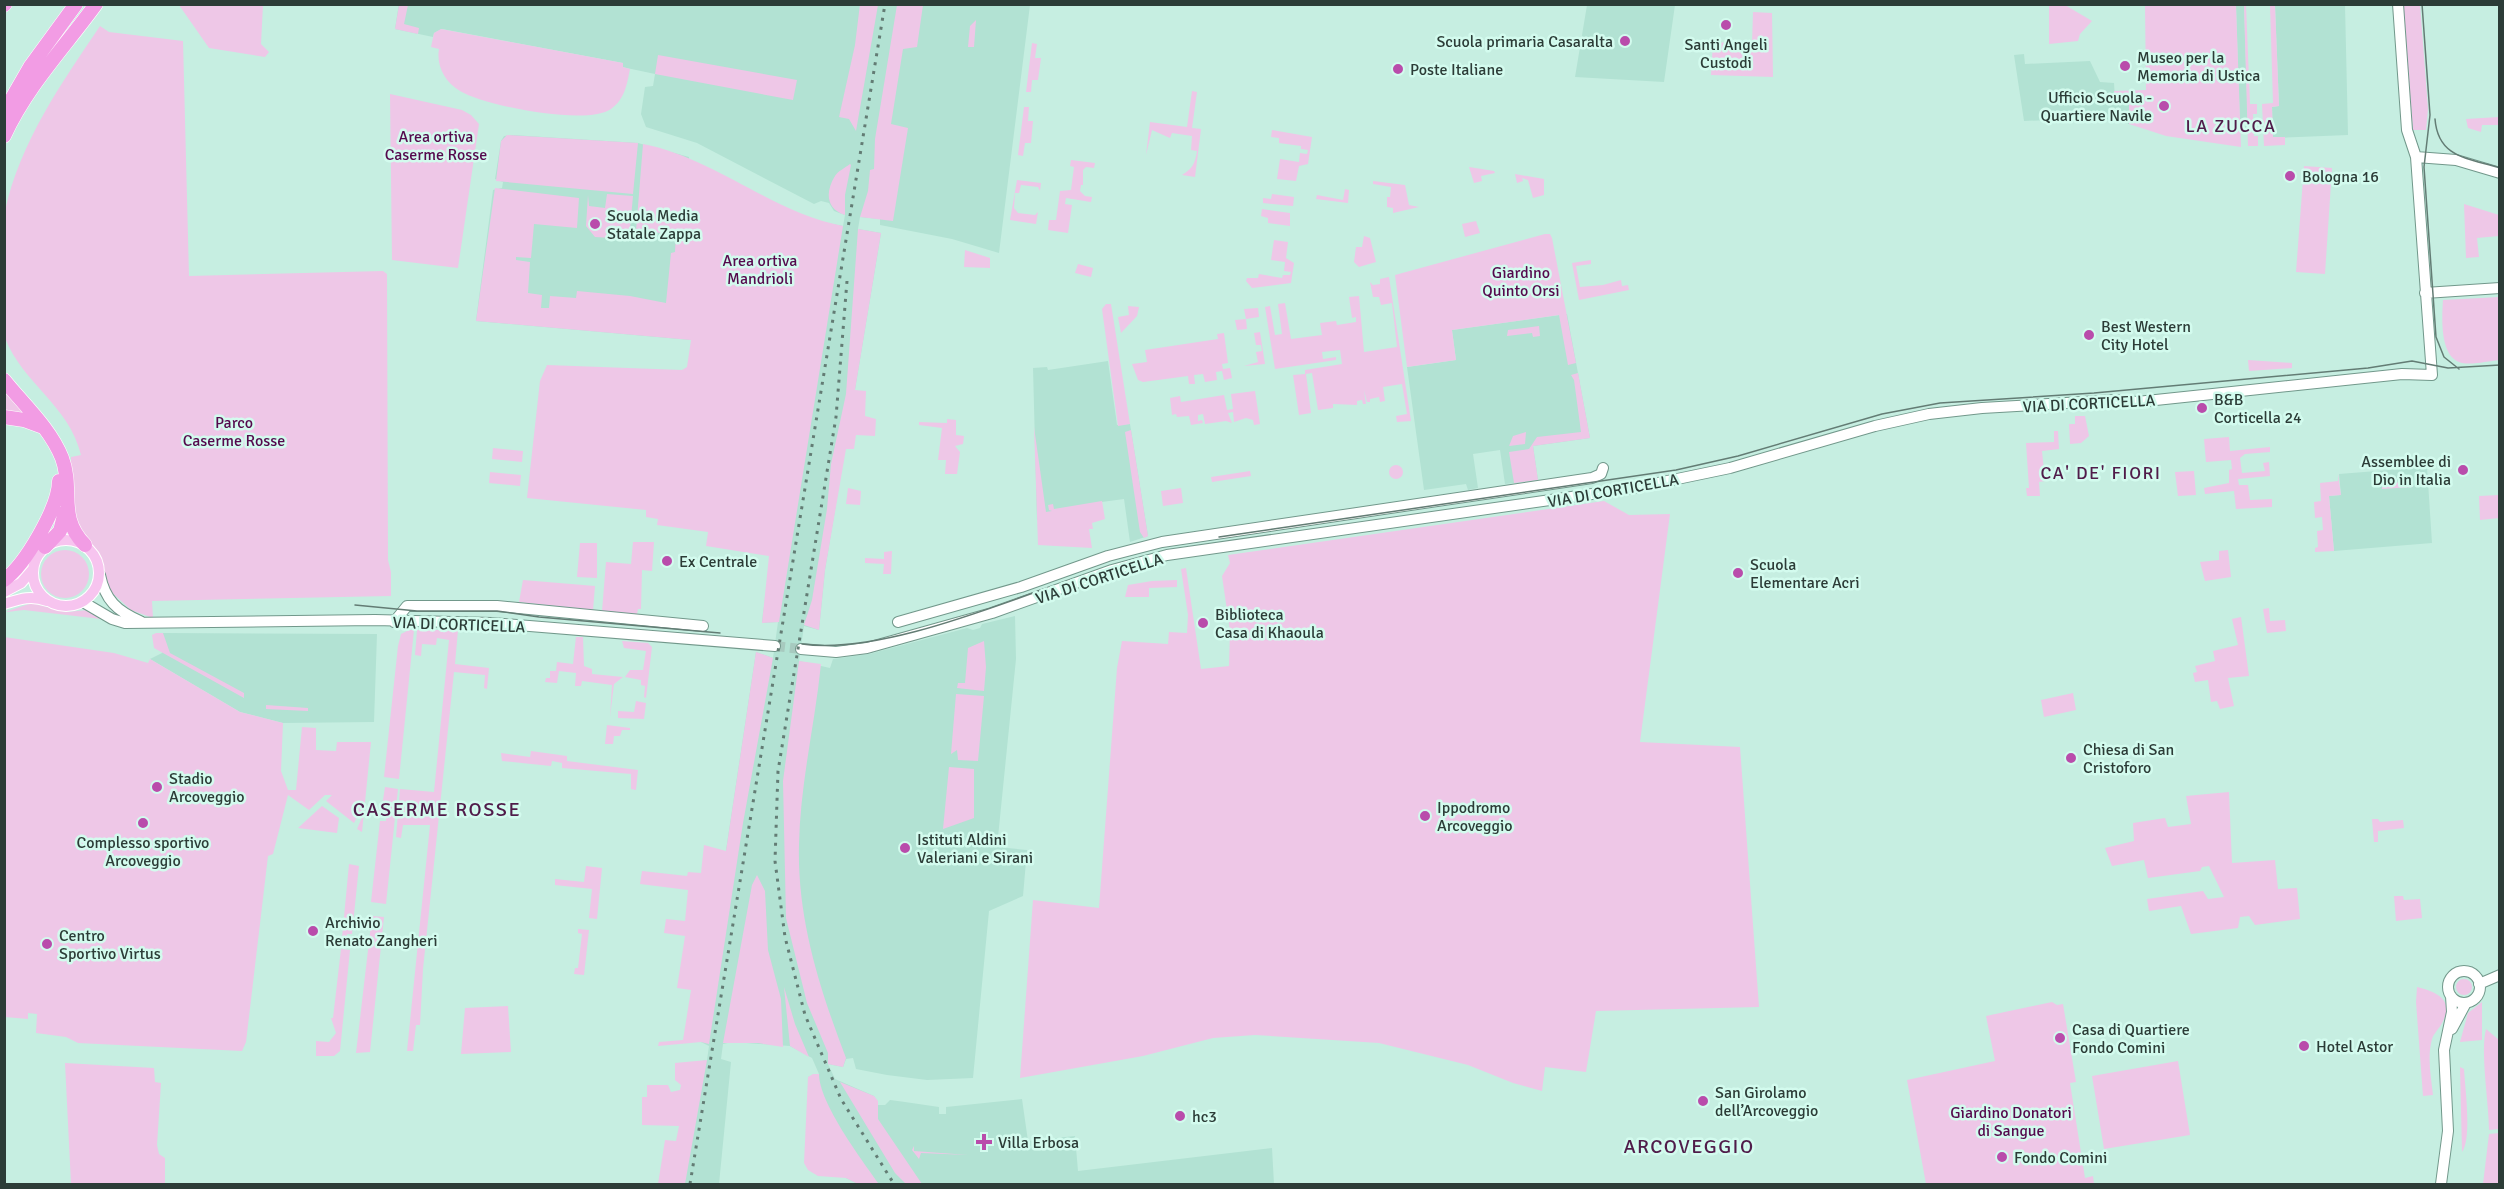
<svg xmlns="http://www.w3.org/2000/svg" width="2504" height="1189" font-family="Signika,sans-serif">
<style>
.built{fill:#b2e2d3}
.green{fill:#eec7e7}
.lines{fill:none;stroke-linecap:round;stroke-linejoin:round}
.secondary-tunnel{stroke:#a7cabf;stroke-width:10;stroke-dasharray:10 5;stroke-linecap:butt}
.secondary-casing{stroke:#72988b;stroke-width:12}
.primary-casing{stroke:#fff;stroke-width:12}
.highway-casing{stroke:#fff;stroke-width:15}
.secondary{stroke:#fff;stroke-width:10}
.primary{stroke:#f7c4ef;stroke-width:10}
.highway{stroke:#f29ce4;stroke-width:14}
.tram{stroke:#637c74;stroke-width:1.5}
.rail{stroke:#637c74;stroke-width:3;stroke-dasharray:3 6;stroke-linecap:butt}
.poi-dot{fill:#b94cab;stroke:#d3fbee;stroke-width:2}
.labels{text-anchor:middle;stroke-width:5;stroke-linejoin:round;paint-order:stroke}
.poi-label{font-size:16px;fill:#2c3c37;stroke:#d3fbee;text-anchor:start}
.park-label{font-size:16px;fill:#55094d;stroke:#d3fbee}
.street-label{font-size:16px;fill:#2c3c37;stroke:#d3fbee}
.neighbourhood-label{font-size:18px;letter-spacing:1.5px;fill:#501c4a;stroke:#d3fbee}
.quarter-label{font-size:20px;letter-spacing:1.5px;fill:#501c4a;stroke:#d3fbee}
</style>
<rect width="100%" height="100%" fill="#c6eee1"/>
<path class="built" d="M 399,4 L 1030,5 L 999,253 L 952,239 L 880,225 L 880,219 L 860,217 L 858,229 L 881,233 L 825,570 L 819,630 L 804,626 L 799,661 L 830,668 L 833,659 L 869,654 L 967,628 L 973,630 L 980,628 L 982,624 L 1015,616 L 1016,659 L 997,847 L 1027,850 L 1023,896 L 989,911 L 973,1078 L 927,1080 L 887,1075 L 856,1069 L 853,1058 L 846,1059 L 843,1067 L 828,1064 L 835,1079 L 874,1096 L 878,1105 L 885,1105 L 890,1100 L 905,1102 L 939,1107 L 939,1114 L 946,1114 L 946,1107 L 1022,1099 L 1028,1141 L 1075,1136 L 1078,1171 L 1272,1148 L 1274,1184 L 858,1184 L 846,1178 L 808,1077 L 819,1074 L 812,1058 L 790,1046 L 732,1042 L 723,1044 L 721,1059 L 731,1062 L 719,1184 L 671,1184 L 690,1063 L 707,1060 L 709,1046 L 701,1042 L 698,1036 L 756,652 L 773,658 L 778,622 L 762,623 L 763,613 L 822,222 L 843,226 L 845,215 L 834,211 L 829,203 L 821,201 L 814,204 L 697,143 L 646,127 L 641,114 L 645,87 L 653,86 L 655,74 L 622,67 L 623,63 L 442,29 L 434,33 L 433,37 L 395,29 Z
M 1587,5 L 1675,5 L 1664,82 L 1575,77 Z
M 2236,5 L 2244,5 L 2248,129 L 2240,129 Z
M 2275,5 L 2345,5 L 2348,135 L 2273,138 L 2272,107 L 2279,106 Z
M 2024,54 L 2025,64 L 2090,61 L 2100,82 L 2114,83 L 2115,99 L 2129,99 L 2129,124 L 2099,118 L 2024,121 L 2014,55 Z
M 512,135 L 638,143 L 689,157 L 691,340 L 476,321 L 493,190 L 502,188 L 503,182 L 495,179 L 501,141 L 504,136 Z
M 1567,314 L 1590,438 L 1533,446 L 1538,480 L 1505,484 L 1500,450 L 1473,454 L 1478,488 L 1468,490 L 1466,484 L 1424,490 L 1407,367 L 1456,360 L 1452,330 Z
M 1108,361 L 1117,425 L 1130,424 L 1148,536 L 1130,542 L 1124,499 L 1094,503 L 1037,520 L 1033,368 L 1047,367 L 1048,370 Z
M 2427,467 L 2432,543 L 2334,551 L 2329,496 L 2341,495 L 2339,474 Z
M 163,633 L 377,634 L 374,722 L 283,723 L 240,712 L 150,659 L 162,653 Z"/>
<path class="green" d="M 860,4 L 878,5 L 856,131 L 849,119 L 839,117 L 855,45 Z
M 179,5 L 263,5 L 261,44 L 269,52 L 265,57 L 209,48 Z
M 399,5 L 408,5 L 404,24 L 419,28 L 418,34 L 395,29 Z
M 897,5 L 923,5 L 917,47 L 903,49 L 891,124 L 908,128 L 893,221 L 860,217 L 868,191 L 870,170 L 874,169 L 875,139 Z
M 2049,5 L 2065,5 L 2092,21 L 2080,34 L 2078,41 L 2049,44 Z
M 2145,5 L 2236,5 L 2241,147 L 2166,136 L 2129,124 L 2129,99 L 2115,99 L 2114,91 L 2146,90 Z
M 2244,5 L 2246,5 L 2250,104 L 2257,104 L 2257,114 L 2253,114 L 2254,136 L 2258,136 L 2258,146 L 2248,146 Z
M 2270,5 L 2275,5 L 2279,106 L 2272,107 L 2273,137 L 2285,137 L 2285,145 L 2264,146 L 2262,104 L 2273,103 Z
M 2403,5 L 2420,5 L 2428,109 L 2426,130 L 2413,130 Z
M 1753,12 L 1772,13 L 1773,77 L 1711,75 L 1713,42 L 1752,44 Z
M 976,20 L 974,47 L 968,47 L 970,26 Z
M 100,26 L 109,32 L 183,41 L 189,276 L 383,271 L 387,274 L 388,560 L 391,572 L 391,596 L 152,601 L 153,618 L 131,610 L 108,589 L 99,554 L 77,532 L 71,501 L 71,457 L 81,455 C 69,405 23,384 5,338 C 0,324 4,299 4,284 C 4,261 0,233 5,211 C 20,142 61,84 100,26 Z
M 441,29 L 623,63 L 623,67 L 630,69 C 627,84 625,99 611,109 C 587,126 485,106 460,91 C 445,82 436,66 439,49 L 431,47 L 434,33 Z
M 1032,43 L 1037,44 L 1035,58 L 1041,58 L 1038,80 L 1032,80 L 1031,92 L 1026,92 Z
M 658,55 L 797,80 L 793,100 L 655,74 Z
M 1192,91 L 1197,92 L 1192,128 L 1201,129 L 1195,177 L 1182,175 C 1192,169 1195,164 1197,151 L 1191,150 L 1192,136 L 1172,133 L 1170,138 L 1152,130 L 1146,155 L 1150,122 L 1187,127 Z
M 390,94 L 462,110 L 471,115 L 479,124 L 458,268 L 392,260 Z
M 1024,107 L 1029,107 L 1028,121 L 1033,121 L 1031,143 L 1025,143 L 1023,156 L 1018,155 Z
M 2499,117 L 2499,125 L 2482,125 L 2481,132 L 2468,128 L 2466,119 Z
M 1272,130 L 1312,137 L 1308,164 L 1299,166 L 1296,181 L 1277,179 L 1280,159 L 1299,162 L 1300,153 L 1307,154 L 1308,150 L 1301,149 L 1301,146 L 1279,143 L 1279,138 L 1271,137 Z
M 507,135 L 638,143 L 633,194 L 496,181 L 501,141 Z
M 643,144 C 715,158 771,212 843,226 L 779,622 L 762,623 L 769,556 L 706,546 L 708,532 L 657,525 L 658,519 L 646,517 L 646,510 L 527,498 L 540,381 L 547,365 L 682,370 L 687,367 L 691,340 L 476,321 L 495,188 L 579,198 L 577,228 L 534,224 L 531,258 L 516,257 L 516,260 L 530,262 L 528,293 L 542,295 L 541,308 L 549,308 L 550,296 L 576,298 L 577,291 L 630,296 L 666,303 L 671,253 L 675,252 L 676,234 L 636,231 Z
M 1071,160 L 1095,163 L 1094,168 L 1086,167 L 1083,170 L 1083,185 L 1081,185 L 1080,191 L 1085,196 L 1092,197 L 1091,202 L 1066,198 L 1065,204 L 1072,205 L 1068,233 L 1048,230 L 1049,220 L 1056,220 L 1060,191 L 1071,190 L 1074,167 L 1070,166 Z
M 850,164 L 851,165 L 845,195 L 845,215 C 826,209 825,192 835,176 C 838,171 845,168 850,164 Z
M 2304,166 L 2332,168 L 2325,274 L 2296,272 Z
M 1469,167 L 1494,171 L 1495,173 L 1481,176 L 1482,181 L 1474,183 Z
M 1515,174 L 1544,179 L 1544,195 L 1533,198 L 1528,180 L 1522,178 L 1523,181 L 1517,183 Z
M 1017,180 L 1041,183 L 1040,191 L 1038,187 L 1021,185 L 1019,193 L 1015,193 L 1014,208 L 1018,213 L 1035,215 L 1038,212 L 1036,224 L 1010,220 Z
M 1373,181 L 1405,185 L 1409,205 L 1419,207 L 1393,213 L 1393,208 L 1387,207 L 1387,197 L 1390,197 L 1391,187 L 1373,184 Z
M 1345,189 L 1349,190 L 1348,203 L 1316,199 L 1317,195 L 1343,200 Z
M 607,194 L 633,196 L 629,239 L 595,237 L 586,226 L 588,195 L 589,206 L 605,208 Z
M 1272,194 L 1294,197 L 1293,206 L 1263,203 L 1263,198 L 1271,199 Z
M 2464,204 L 2499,215 L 2499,236 L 2477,238 L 2479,257 L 2466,258 Z
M 1262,209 L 1290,213 L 1290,226 L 1268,223 L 1268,218 L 1261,216 Z
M 1476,221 L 1480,233 L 1465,237 L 1462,224 Z
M 858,229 L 881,233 L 855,390 L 866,391 L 865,416 L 876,419 L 875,436 L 856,435 L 854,449 L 846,449 L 825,570 L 819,630 L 804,625 L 812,600 L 827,509 L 831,464 L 846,394 Z
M 1545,234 L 1550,234 L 1552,238 L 1576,363 L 1568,365 L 1559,315 L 1452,330 L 1456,360 L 1407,367 L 1395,275 Z
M 1364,236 L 1370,238 L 1376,262 L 1359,267 L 1354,262 L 1356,247 L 1362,247 Z
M 1274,240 L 1288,242 L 1286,258 L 1294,263 L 1291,283 L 1252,288 L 1246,281 L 1247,278 L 1258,278 L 1259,274 L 1282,278 L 1283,275 L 1290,275 L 1291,272 L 1284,271 L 1285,262 L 1271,260 Z
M 965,250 L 990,258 L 990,268 L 964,267 Z
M 1591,260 L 1591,264 L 1576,266 L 1580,287 L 1603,285 L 1621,280 L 1622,286 L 1628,285 L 1629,290 L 1579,300 L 1572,263 Z
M 1078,264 L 1093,268 L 1091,277 L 1075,273 Z
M 1389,277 L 1411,421 L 1397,422 L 1396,416 L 1407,414 L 1402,384 L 1383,387 L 1385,401 L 1380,402 L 1379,397 L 1370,399 L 1370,402 L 1367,402 L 1364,390 L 1366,404 L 1363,404 L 1362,400 L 1357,401 L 1357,405 L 1333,404 L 1333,408 L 1318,410 L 1312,373 L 1306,374 L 1311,413 L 1299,415 L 1293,375 L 1305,374 L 1305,370 L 1342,364 L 1340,350 L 1322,352 L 1323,359 L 1336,357 L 1336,360 L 1275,369 L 1265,307 L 1270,306 L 1275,335 L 1282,334 L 1278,304 L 1285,303 L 1291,339 L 1322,335 L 1320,323 L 1336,321 L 1337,325 L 1356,322 L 1356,317 L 1352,318 L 1349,297 L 1359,296 L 1364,352 L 1397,347 L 1392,303 L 1381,305 L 1379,297 L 1373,297 L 1370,282 L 1373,285 L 1380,284 L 1380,279 Z
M 2499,297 L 2499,360 C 2488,361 2474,365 2462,363 C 2439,358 2442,317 2443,300 Z
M 1106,304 L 1111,304 L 1130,424 L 1118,426 L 1102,309 Z
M 1128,306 L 1139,307 L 1137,316 L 1121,333 L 1118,317 L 1129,315 Z
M 1258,308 L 1259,317 L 1246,319 L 1247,329 L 1237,330 L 1235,320 L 1246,319 L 1244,309 Z
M 1539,326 L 1540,336 L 1533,337 L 1532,333 L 1507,336 L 1508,330 Z
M 1260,332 L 1265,364 L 1244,366 L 1258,362 L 1256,352 L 1262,351 L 1261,345 L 1256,345 L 1254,333 Z
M 1224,333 L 1228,363 L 1222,364 L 1223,369 L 1230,368 L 1232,378 L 1224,380 L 1222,371 L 1216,372 L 1217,380 L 1205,382 L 1203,374 L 1194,375 L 1195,384 L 1189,384 L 1188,376 L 1143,382 L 1138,380 L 1132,364 L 1147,362 L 1145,350 L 1218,339 L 1217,334 Z
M 2248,360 L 2292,363 L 2292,368 L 2249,371 Z
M 1578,373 L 1590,438 L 1533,446 L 1538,480 L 1514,483 L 1509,452 L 1529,449 L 1537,437 L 1581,432 L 1574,380 L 1571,375 Z
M 5,387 L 29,415 L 5,414 Z
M 1255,391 L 1260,424 L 1254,425 L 1253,420 L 1246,418 L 1234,422 L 1233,412 L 1228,413 L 1232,423 L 1226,421 L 1205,424 L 1203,414 L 1198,415 L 1198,421 L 1202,420 L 1203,423 L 1191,425 L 1189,416 L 1177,417 L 1176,414 L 1172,415 L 1170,398 L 1180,396 L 1181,402 L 1224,395 L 1227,410 L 1233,409 L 1231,394 Z
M 2075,416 L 2085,416 L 2089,436 L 2081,443 L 2070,444 L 2069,424 L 2075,424 Z
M 947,419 L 956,420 L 956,435 L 964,436 L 963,444 L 955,446 L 960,452 L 957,474 L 945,474 L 946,460 L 938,460 L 942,428 L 919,425 L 919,422 L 947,423 Z
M 1034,427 L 1046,512 L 1052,511 L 1049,510 L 1048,505 L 1053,504 L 1054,509 L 1102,501 L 1105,519 L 1092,523 L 1093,529 L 1089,529 L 1092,548 L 1038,545 Z
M 1131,430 L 1148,536 L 1144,538 L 1140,532 L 1125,432 Z
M 2054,431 L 2058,431 L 2059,449 L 2042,451 L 2045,481 L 2039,482 L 2040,496 L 2027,496 L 2026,488 L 2029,488 L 2026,443 L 2054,442 Z
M 1526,432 L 1525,444 L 1509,446 L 1513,436 Z
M 2229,437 L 2230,451 L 2270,447 L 2270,452 L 2245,454 L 2240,458 L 2242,473 L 2265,471 L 2263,463 L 2269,462 L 2270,476 L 2238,479 L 2239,485 L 2248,485 L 2250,500 L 2272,499 L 2272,507 L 2236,509 L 2234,491 L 2205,494 L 2204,488 L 2229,483 L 2229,470 L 2232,469 L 2231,460 L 2206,462 L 2204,439 Z
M 493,448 L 523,451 L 522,462 L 492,459 Z
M1389 472a7 7 0 1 1 14 0a7 7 0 1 1-14 0Z
M 1250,471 L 1251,476 L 1212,482 L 1211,477 Z
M 2194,471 L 2196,495 L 2178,496 L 2175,472 Z
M 490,472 L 521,475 L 520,486 L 489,483 Z
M 2338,474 L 2341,495 L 2329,496 L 2334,551 L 2315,552 L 2315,548 L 2318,547 L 2317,531 L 2323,530 L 2322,517 L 2315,518 L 2314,502 L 2321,501 L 2320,483 L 2338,481 Z
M 2413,481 L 2413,487 L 2382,489 L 2382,484 Z
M 848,488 L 861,491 L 860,505 L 846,504 Z
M 1181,488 L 1183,503 L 1163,506 L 1161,491 Z
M 2499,495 L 2499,518 L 2480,520 L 2479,496 Z
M 1604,501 L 1629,515 L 1670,514 L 1640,742 L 1740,747 L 1759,1007 L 1596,1011 L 1586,1072 L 1545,1067 L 1542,1091 L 1513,1083 L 1468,1065 L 1379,1043 L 1255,1035 L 1213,1038 L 1143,1056 L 1020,1078 L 1033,900 L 1099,908 L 1117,668 L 1122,641 L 1168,644 L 1169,632 L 1187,633 L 1188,615 L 1181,569 L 1186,568 L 1201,669 L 1229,666 L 1230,631 L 1222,576 L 1230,563 L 1228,555 Z
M 633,542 L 654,542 L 652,571 L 642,570 L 641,609 L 638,609 L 637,614 L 602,611 L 606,562 L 631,564 Z
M 580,543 L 597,543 L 597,578 L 577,577 Z
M41 574a24 24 0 1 1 48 0a24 24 0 1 1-48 0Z
M 2228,550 L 2231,577 L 2205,581 L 2200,562 L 2219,560 L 2219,551 Z
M 892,551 L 891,574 L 883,574 L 884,564 L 865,563 L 865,558 L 884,559 L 884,552 Z
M 523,580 L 595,586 L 593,610 L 519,602 Z
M 1177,580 L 1177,587 L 1149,588 L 1149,597 L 1125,597 L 1128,585 L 1152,581 Z
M 32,603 L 66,612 L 89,610 L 101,619 L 24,610 L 5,612 Z
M 2269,608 L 2270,621 L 2285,620 L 2286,631 L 2267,633 L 2263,609 Z
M 2241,617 L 2249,676 L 2228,678 L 2234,706 L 2220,709 L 2217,701 L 2211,702 L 2208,680 L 2195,682 L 2193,673 L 2197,672 L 2195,666 L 2215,661 L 2213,651 L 2238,645 L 2232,619 Z
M 409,630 L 414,630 L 399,779 L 384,777 L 398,646 L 401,634 Z
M 417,630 L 458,630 L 455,664 L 489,668 L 487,689 L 484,688 L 485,675 L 454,672 L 423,969 L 420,1025 L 416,1025 L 413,1051 L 407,1051 L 430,825 L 403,825 L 401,838 L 396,837 L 400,789 L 434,792 L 449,640 L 437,638 L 436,645 L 422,644 L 421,656 L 415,655 Z
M 156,633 L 163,633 L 170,653 L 244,693 L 244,698 L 154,648 L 152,635 Z
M 4,637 L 114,653 L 148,663 L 150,659 L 240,712 L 283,723 L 281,771 L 288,790 L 296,790 L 302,727 L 316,728 L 316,750 L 336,751 L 337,742 L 371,742 L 362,832 L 357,829 L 363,815 L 358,815 L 354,823 L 326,801 L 332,795 L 325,795 L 309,810 L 288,795 L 273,854 L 268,856 L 246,1042 L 242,1051 L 78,1043 L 66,1037 L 36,1033 L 37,1014 L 28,1013 L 28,1019 L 5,1017 Z
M 576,637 L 583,637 L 584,666 L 592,669 L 592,674 L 623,677 L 614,684 L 610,717 L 612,685 L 582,681 L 581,686 L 575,686 L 576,673 L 559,671 L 557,683 L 545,682 L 546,678 L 550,678 L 550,671 L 556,671 L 557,662 L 573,664 Z
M 622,641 L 648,643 L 652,647 L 646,698 L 644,697 L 645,686 L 641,685 L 641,680 L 625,677 L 630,670 L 643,670 L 646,651 L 624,648 Z
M 984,641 L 986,667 L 984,691 L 957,688 L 958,683 L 965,683 L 968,648 Z
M 756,652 L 773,658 L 743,823 L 709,1044 L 701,1042 L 658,1046 L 659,1042 L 683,1040 L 691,990 L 677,988 L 685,936 L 664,933 L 666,919 L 685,921 L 688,890 L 640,884 L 642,871 L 687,876 L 688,872 L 701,873 L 704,845 L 726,851 Z
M 799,661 L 821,664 C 815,724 800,784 799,845 C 797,919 820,990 846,1058 L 843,1067 L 828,1064 L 828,1053 L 807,1003 L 786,918 L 783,781 Z
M 2073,693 L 2076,710 L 2044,717 L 2041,700 Z
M 956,694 L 984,696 L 978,761 L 958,760 L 957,750 L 951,754 Z
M 636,701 L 646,703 L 644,719 L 618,718 L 618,711 L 634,712 Z
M 266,705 L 308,708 L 308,711 L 266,709 Z
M 607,725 L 630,728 L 630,730 L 622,730 L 620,736 L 614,736 L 613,744 L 605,744 Z
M 531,751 L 567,756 L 567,761 L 638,770 L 636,790 L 631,789 L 631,774 L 562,768 L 562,763 L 552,761 L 551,766 L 502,761 L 501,753 L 530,757 Z
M 949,767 L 974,769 L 974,818 L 943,829 Z
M 385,787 L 398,789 L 386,904 L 371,902 L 380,821 L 386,821 L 386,814 L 381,813 Z
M 2229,792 L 2232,863 L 2275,860 L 2278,889 L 2297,888 L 2300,919 L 2255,925 L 2249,916 L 2240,917 L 2238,928 L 2191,934 L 2181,906 L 2149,911 L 2147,899 L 2203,891 L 2208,899 L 2224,897 L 2209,866 L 2202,867 L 2200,871 L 2148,878 L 2144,860 L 2112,866 L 2105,848 L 2134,841 L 2133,823 L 2165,818 L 2168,827 L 2191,824 L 2186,796 Z
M 322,806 L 339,818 L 337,833 L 298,828 Z
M 2372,819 L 2378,819 L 2380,822 L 2403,820 L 2404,828 L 2378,831 L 2378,842 L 2374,842 Z
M 349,864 L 359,866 L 352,934 L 347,934 L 347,939 L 342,938 Z
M 586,866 L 602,868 L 597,919 L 589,918 L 592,889 L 555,885 L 555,879 L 584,882 Z
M 757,875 L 765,891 L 768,950 L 781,999 L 783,1047 L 758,1043 L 723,1043 L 752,885 Z
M 2394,896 L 2403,896 L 2404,900 L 2420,899 L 2422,918 L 2396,921 Z
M 372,916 L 384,917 L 370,1052 L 356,1053 Z
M 578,929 L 589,930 L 584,975 L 574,974 L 575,968 L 578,968 L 582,934 L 578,933 Z
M 341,949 L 350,950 L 340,1051 L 334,1056 L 316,1056 L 316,1041 L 329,1042 L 336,1033 L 331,1018 L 333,1018 Z
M2456 987a8 8 0 1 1 16 0a8 8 0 1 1-16 0Z
M 784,987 L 795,1024 L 809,1057 L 790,1046 Z
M 2417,987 C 2437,992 2455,1000 2442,1023 C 2439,1029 2434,1033 2432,1039 C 2427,1057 2431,1077 2433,1095 L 2423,1096 L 2416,1002 Z
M 2052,1002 L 2057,1005 L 2063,1004 L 2076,1082 L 2070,1083 L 2085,1178 L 2093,1176 L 2094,1184 L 1926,1184 L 1907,1080 L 1995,1061 L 1986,1016 Z
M 2482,1002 L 2482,1040 L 2460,1042 L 2468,1013 Z
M 508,1006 L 511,1052 L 461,1054 L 465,1008 Z
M 2486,1029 L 2499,1040 L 2499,1129 L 2489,1130 C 2489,1103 2480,1052 2486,1029 Z
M 707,1060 L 685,1184 L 658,1184 L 665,1140 L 676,1141 L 679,1126 L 642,1125 L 642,1097 L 647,1097 L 647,1085 L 668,1085 L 671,1092 L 680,1090 L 681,1085 L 675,1080 L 675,1063 Z
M 2178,1061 L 2190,1135 L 2104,1149 L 2092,1076 Z
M 65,1063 L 154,1068 L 155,1082 L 161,1083 L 157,1145 L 159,1154 L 165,1158 L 165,1184 L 71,1184 Z
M 2460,1067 L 2464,1069 C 2465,1088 2472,1138 2462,1152 Z
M 813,1074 L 819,1074 C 819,1103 862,1160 879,1184 L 858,1184 L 846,1178 L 818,1176 L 808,1170 L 804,1163 L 808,1077 Z
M 840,1082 L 874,1096 L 878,1101 L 878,1119 L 922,1184 L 906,1184 L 895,1173 Z
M 2499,1133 L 2499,1184 L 2483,1184 L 2489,1134 Z
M 914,1146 L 914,1151 L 968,1155 L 921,1153 L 919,1159 L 912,1150 Z"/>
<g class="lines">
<path class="secondary-tunnel" d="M 775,646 L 801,649"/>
<g class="secondary-casing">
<path id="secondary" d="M 2416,157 L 2456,160 L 2500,173
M 2425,293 L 2500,288
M 100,575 C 105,600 117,611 140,621
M 83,602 L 112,619 L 125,623 L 375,620 L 492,623 L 775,646
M 394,622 L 407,606 L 497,606 L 703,626
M 898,622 L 1021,587 L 1108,556 L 1162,542 L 1592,478 L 1601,474 L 1603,468
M 801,649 L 836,652 L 867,648 L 992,613 L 1112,570 L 1167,555 L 1634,488 L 1730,468 L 1875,426 L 1929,414 L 1982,408 L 2116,400 L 2137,402 L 2402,374 L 2432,375 L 2416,157 L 2407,130 L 2398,4
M2448 987a16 16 0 1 1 32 0a16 16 0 1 1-32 0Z
M 2479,984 L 2500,975
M 2452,1029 L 2466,1003
M 2441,1184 L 2448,1131 L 2444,1050 L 2452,1012 L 2451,996"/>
</g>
<g class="primary-casing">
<path id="primary" d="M33 573a33 33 0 1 1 66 0a33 33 0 1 1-66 0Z
M 4,592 L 21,583 L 33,569
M 4,604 C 20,599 31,595 47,601"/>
</g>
<g class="highway-casing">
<path id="highway" d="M 4,5 L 5,4
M 4,112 L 30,67 L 76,4
M 4,136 C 27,86 64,48 96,4
M 4,380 C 24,405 50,428 62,458 C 74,490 57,517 85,545
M 4,417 L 24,420 L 43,427
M 45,547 L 60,531 L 65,512
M 4,580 C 25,565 59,507 59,481"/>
</g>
<use href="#secondary" class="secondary"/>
<use href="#primary" class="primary"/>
<use href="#highway" class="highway"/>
<path class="tram" d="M 2422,4 L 2430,115 L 2424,167 L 2436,337 L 2444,357 L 2459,369
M 2435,119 C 2438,158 2468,158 2500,168
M 1219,537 L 1676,470 L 1738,456 L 1882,414 L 1940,403 L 2094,393 L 2368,368 L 2412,361 L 2448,368 L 2500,365
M 355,605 L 417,611 L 497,611 L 539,617 L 720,633
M 802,644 C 872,654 980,612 1047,588"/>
<path class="rail" d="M 847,281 L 836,417 L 778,771 L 775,861 L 785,937 L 805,1015 L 841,1099 L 894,1184
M 690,1184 L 885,4"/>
</g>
<g class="poi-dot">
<circle cx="1726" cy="25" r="6"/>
<circle cx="1625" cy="41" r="6"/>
<circle cx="2125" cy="66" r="6"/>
<circle cx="1398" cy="69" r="6"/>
<circle cx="2164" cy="106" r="6"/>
<circle cx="2290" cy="176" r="6"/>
<circle cx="595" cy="224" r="6"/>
<circle cx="2089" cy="335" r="6"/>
<circle cx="2202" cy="408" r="6"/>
<circle cx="2463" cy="470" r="6"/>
<circle cx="667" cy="561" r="6"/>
<circle cx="1738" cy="573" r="6"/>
<circle cx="1203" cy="623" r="6"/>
<circle cx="2071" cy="758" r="6"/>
<circle cx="157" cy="787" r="6"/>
<circle cx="1425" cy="816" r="6"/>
<circle cx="143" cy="823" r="6"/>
<circle cx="905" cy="848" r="6"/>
<circle cx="313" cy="931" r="6"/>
<circle cx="47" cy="944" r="6"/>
<circle cx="2060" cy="1038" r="6"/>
<circle cx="2304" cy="1046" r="6"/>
<circle cx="1703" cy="1101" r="6"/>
<circle cx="1180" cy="1116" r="6"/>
<path d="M981 1133h6v6h6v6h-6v6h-6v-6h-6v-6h6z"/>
<circle cx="2002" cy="1157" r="6"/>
</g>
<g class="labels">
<g class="poi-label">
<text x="1613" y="47" text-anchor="end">Scuola primaria Casaralta</text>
<text x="1726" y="50" text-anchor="middle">Santi Angeli<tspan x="1726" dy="18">Custodi</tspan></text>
<text x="2137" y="63">Museo per la<tspan x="2137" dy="18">Memoria di Ustica</tspan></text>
<text x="1410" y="75">Poste Italiane</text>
<text x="2152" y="103" text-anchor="end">Ufficio Scuola -<tspan x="2152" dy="18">Quartiere Navile</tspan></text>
<text x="2302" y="182">Bologna 16</text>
<text x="607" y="221">Scuola Media<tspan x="607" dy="18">Statale Zappa</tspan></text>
<text x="2101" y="332">Best Western<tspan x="2101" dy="18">City Hotel</tspan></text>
<text x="2214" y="405">B&amp;B<tspan x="2214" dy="18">Corticella 24</tspan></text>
<text x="2451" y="467" text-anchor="end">Assemblee di<tspan x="2451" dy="18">Dio in Italia</tspan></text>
<text x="679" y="567">Ex Centrale</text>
<text x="1750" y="570">Scuola<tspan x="1750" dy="18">Elementare Acri</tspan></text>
<text x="1215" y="620">Biblioteca<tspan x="1215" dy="18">Casa di Khaoula</tspan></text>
<text x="2083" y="755">Chiesa di San<tspan x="2083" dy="18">Cristoforo</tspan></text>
<text x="169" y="784">Stadio<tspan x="169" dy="18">Arcoveggio</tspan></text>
<text x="1437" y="813">Ippodromo<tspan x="1437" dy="18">Arcoveggio</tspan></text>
<text x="917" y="845">Istituti Aldini<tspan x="917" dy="18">Valeriani e Sirani</tspan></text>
<text x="143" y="848" text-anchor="middle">Complesso sportivo<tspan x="143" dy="18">Arcoveggio</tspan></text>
<text x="325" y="928">Archivio<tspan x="325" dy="18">Renato Zangheri</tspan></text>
<text x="59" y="941">Centro<tspan x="59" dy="18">Sportivo Virtus</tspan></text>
<text x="2072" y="1035">Casa di Quartiere<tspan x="2072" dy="18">Fondo Comini</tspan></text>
<text x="2316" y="1052">Hotel Astor</text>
<text x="1715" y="1098">San Girolamo<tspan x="1715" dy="18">dell’Arcoveggio</tspan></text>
<text x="1192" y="1122">hc3</text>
<text x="998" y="1148">Villa Erbosa</text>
<text x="2014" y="1163">Fondo Comini</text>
</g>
<g class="park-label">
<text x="436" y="142">Area ortiva<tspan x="436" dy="18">Caserme Rosse</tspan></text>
<text x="760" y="266">Area ortiva<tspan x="760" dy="18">Mandrioli</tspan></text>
<text x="1521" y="278">Giardino<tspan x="1521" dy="18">Quinto Orsi</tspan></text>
<text x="234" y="428">Parco<tspan x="234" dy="18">Caserme Rosse</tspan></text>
<text x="2011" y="1118">Giardino Donatori<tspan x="2011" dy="18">di Sangue</tspan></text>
</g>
<g class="street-label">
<text transform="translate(2089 403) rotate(-3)" y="6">VIA DI CORTICELLA</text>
<text transform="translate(1613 490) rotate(-10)" y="6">VIA DI CORTICELLA</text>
<text transform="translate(1099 578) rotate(-18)" y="6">VIA DI CORTICELLA</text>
<text transform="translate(459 624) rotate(2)" y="6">VIA DI CORTICELLA</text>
</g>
<g class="neighbourhood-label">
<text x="2231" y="132">LA ZUCCA</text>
<text x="2101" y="479">CA' DE' FIORI</text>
</g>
<g class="quarter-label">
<text x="437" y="816">CASERME ROSSE</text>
<text x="1689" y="1153">ARCOVEGGIO</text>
</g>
</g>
<rect width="2504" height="1189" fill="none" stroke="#2c3c37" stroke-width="12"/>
</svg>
